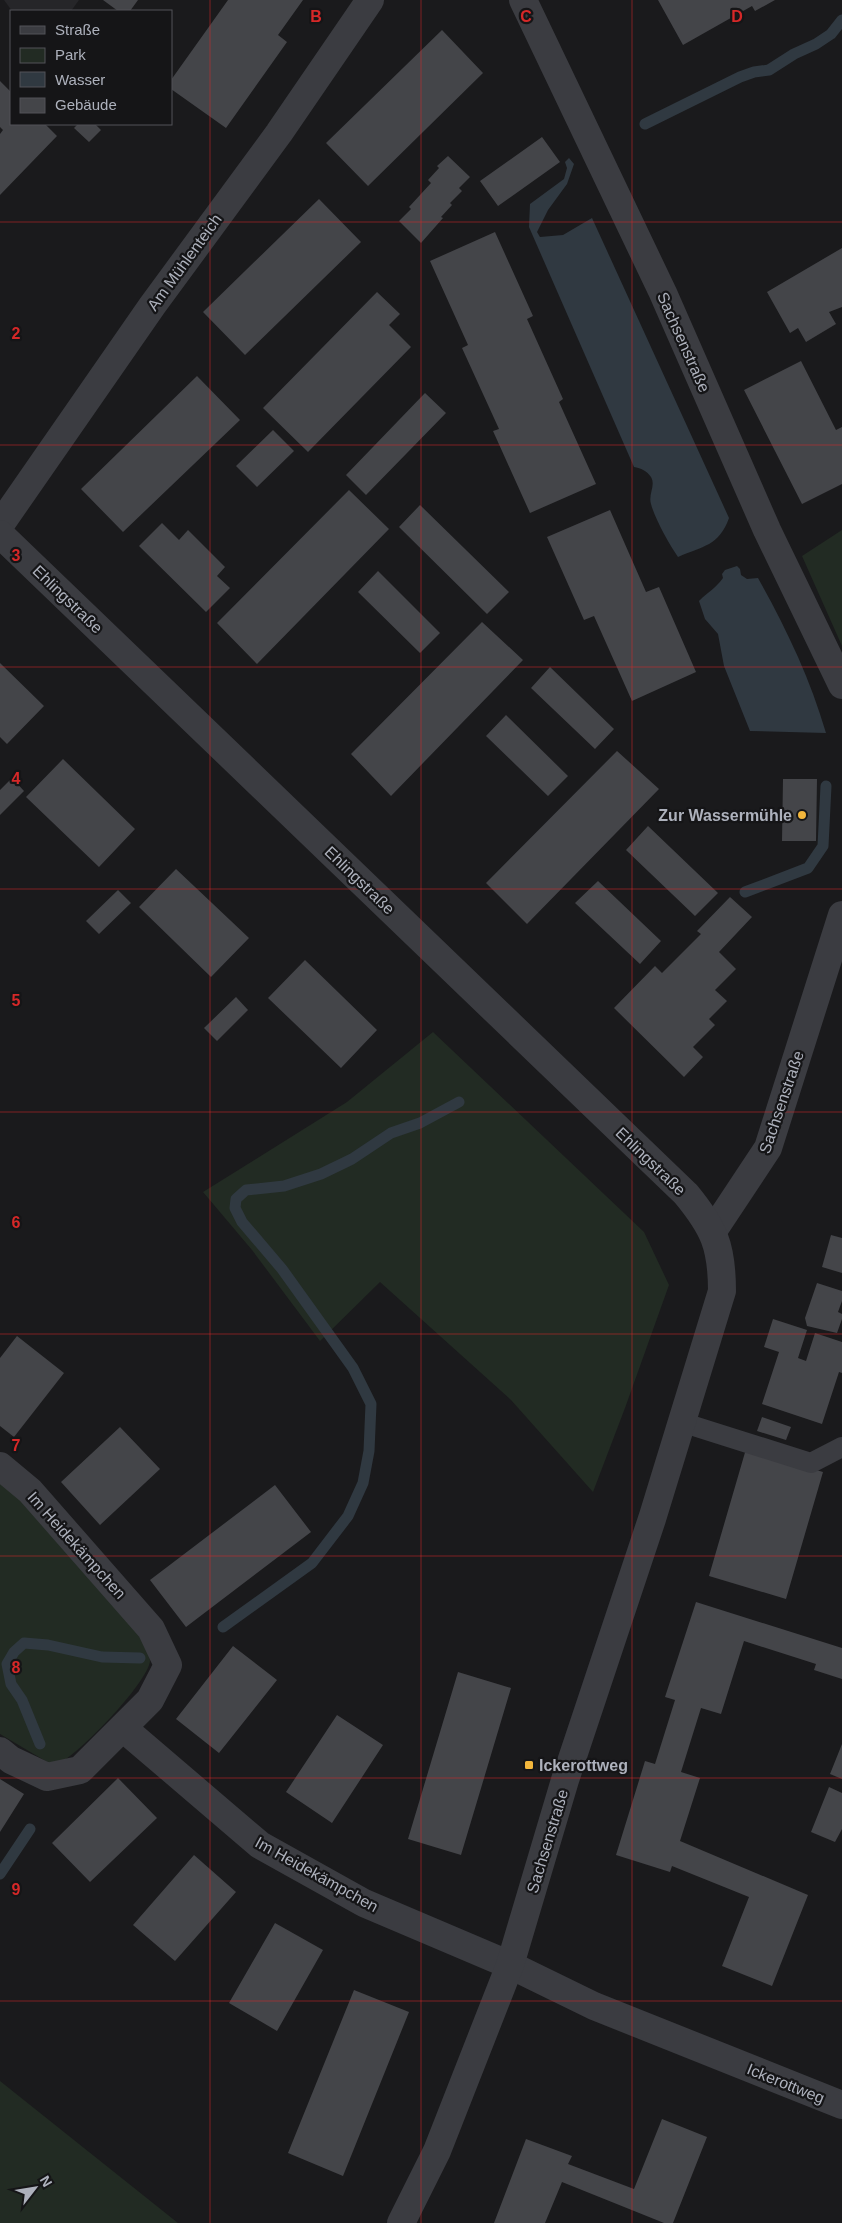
<svg xmlns="http://www.w3.org/2000/svg" width="842" height="2223" font-family="Helvetica,sans-serif">
<style>
.built{fill:#262629}
.green{fill:#222b23}
.water{fill:#303941}
.lines{fill:none;stroke-linecap:round;stroke-linejoin:round}
.stream{stroke:#303941;stroke-width:11}
.building{fill:#444549}
.service{stroke:#3b3c41;stroke-width:20}
.minor{stroke:#3b3c41;stroke-width:28}
.tertiary{stroke:#3b3c41;stroke-width:28}
.grid{fill:none;stroke:#d62828;stroke-width:1;stroke-opacity:0.55}
.poi-dot{fill:#f2b63c;stroke:#151517;stroke-width:2}
.labels{text-anchor:middle;stroke-width:4.5;stroke-linejoin:round;paint-order:stroke}
.street-label{font-size:16px;fill:#adb1bc;stroke:#151517}
.poi-label{font-size:16px;font-weight:bold;fill:#adb1bc;stroke:#151517;text-anchor:end}
.grid-label{font-size:16px;text-anchor:middle;font-weight:bold;fill:#d62828;stroke:#151517;stroke-width:4.5;stroke-linejoin:round;paint-order:stroke}
</style>
<rect width="100%" height="100%" fill="#1a1a1c"/>
<path class="built" d="M 4,0 L 79,0 L 71,11 L 12,11 Z"/>
<path class="green" d="M 842,530 L 842,646 L 802,556 Z
M 433,1032 L 644,1232 L 669,1285 L 625,1408 L 593,1492 L 511,1400 L 380,1282 L 320,1341 L 252,1250 L 203,1192 L 347,1102 Z
M 0,1480 L 72,1550 L 144,1642 C 146,1648 150,1656 150,1661 C 148,1683 74,1760 54,1766 L 0,1734 Z
M 0,2081 L 178,2223 L 0,2223 Z"/>
<path class="water" d="M 569,158 L 574,164 L 567,184 L 548,210 L 537,232 L 540,237 L 563,235 L 592,218 L 729,518 C 719,546 703,546 678,557 C 669,544 655,519 651,504 C 648,494 656,486 651,477 C 647,471 641,468 634,467 L 529,227 L 530,204 L 564,179 L 567,168 L 565,162 Z
M 737,566 L 740,569 L 741,575 L 747,579 L 758,578 C 786,628 810,678 826,733 L 750,731 L 724,666 L 718,634 L 705,619 L 699,601 C 709,591 715,589 723,578 L 722,574 L 725,570 Z"/>
<g class="lines">
<path class="stream" d="M 645,124 L 740,77 L 754,72 L 769,70 L 794,54 L 816,44 L 831,34 L 842,20
M 745,892 L 808,868 L 823,846 L 826,786
M 223,1627 L 312,1563 L 348,1516 L 363,1483 L 369,1451 L 371,1404 L 353,1368 L 282,1269 L 242,1222 L 235,1208 L 236,1199 L 246,1190 L 284,1186 L 321,1174 L 352,1159 L 391,1133 L 420,1123 L 459,1102
M 40,1744 L 22,1700 L 11,1684 L 7,1664 L 14,1652 L 24,1643 L 48,1645 L 102,1657 L 140,1658
M 0,1874 L 30,1829"/>
</g>
<path class="building" d="M 103,0 L 138,0 L 130,11 L 118,11 Z
M 228,0 L 303,0 L 278,35 L 287,42 L 226,128 L 171,89 L 171,80 Z
M 658,0 L 775,0 L 755,11 L 752,6 L 683,45 Z
M 442,30 L 483,73 L 368,186 L 326,143 Z
M 0,81 L 11,92 L 11,124 L 45,124 L 57,136 L 0,195 L 0,134 L 3,130 L 0,127 Z
M 78,124 L 95,124 L 101,130 L 89,142 L 74,128 Z
M 542,137 L 560,162 L 498,206 L 480,181 Z
M 448,156 L 470,177 L 459,188 L 462,191 L 450,203 L 452,205 L 441,217 L 443,218 L 421,243 L 399,221 L 411,209 L 409,207 L 431,183 L 428,180 L 439,168 L 437,166 Z
M 319,199 L 361,242 L 245,355 L 203,312 Z
M 495,232 L 533,316 L 527,319 L 563,399 L 559,402 L 596,484 L 530,513 L 493,431 L 499,429 L 462,348 L 468,345 L 430,261 Z
M 842,248 L 842,307 L 829,312 L 836,324 L 806,342 L 798,328 L 790,333 L 767,292 Z
M 377,292 L 400,314 L 389,325 L 411,347 L 308,452 L 263,408 Z
M 801,361 L 836,430 L 842,427 L 842,484 L 802,504 L 744,390 Z
M 197,376 L 240,420 L 123,532 L 81,489 Z
M 425,393 L 446,413 L 366,495 L 346,475 Z
M 273,430 L 294,451 L 257,487 L 236,466 Z
M 349,490 L 389,529 L 257,664 L 217,623 Z
M 420,505 L 509,592 L 487,614 L 399,527 Z
M 610,510 L 646,592 L 659,587 L 696,672 L 632,701 L 594,616 L 584,620 L 547,537 Z
M 162,523 L 179,540 L 188,530 L 225,567 L 217,576 L 230,588 L 206,612 L 139,546 Z
M 378,571 L 440,633 L 420,653 L 358,592 Z
M 482,622 L 523,660 L 391,796 L 351,754 Z
M 0,663 L 44,706 L 7,744 L 0,737 Z
M 550,667 L 614,729 L 595,749 L 531,688 Z
M 506,715 L 568,776 L 548,796 L 486,736 Z
M 617,751 L 659,789 L 527,924 L 486,883 Z
M 63,759 L 135,829 L 99,867 L 26,797 Z
M 12,778 L 24,791 L 0,815 L 0,790 Z
M 783,779 L 817,779 L 816,841 L 782,841 Z
M 648,826 L 718,893 L 695,916 L 626,850 Z
M 176,869 L 249,938 L 211,977 L 139,907 Z
M 598,881 L 661,941 L 640,964 L 575,903 Z
M 118,890 L 131,903 L 99,934 L 86,921 Z
M 730,897 L 752,917 L 719,952 L 736,969 L 715,990 L 727,1001 L 709,1019 L 715,1025 L 693,1047 L 703,1057 L 684,1077 L 614,1008 L 655,966 L 662,973 L 701,934 L 697,931 Z
M 305,960 L 377,1030 L 341,1068 L 268,998 Z
M 236,997 L 248,1010 L 217,1041 L 204,1028 Z
M 831,1235 L 842,1238 L 842,1273 L 822,1267 Z
M 817,1283 L 842,1291 L 842,1301 L 838,1312 L 842,1314 L 842,1319 L 837,1333 L 807,1326 L 805,1318 Z
M 773,1319 L 807,1330 L 798,1358 L 806,1361 L 815,1333 L 842,1342 L 842,1373 L 839,1372 L 822,1424 L 762,1404 L 779,1352 L 764,1347 Z
M 17,1336 L 64,1373 L 14,1437 L 0,1426 L 0,1358 Z
M 762,1417 L 791,1427 L 786,1440 L 757,1431 Z
M 120,1427 L 160,1469 L 100,1525 L 61,1482 Z
M 746,1449 L 823,1472 L 786,1599 L 709,1576 Z
M 275,1485 L 311,1532 L 186,1627 L 150,1580 Z
M 696,1602 L 842,1648 L 842,1679 L 814,1670 L 816,1664 L 744,1641 L 721,1714 L 701,1708 L 681,1772 L 700,1778 L 680,1841 L 808,1895 L 772,1986 L 722,1966 L 749,1897 L 672,1866 L 670,1872 L 616,1855 L 645,1761 L 655,1764 L 675,1700 L 665,1697 Z
M 233,1646 L 277,1680 L 219,1753 L 176,1719 Z
M 458,1672 L 511,1688 L 461,1855 L 408,1839 Z
M 337,1715 L 383,1745 L 332,1823 L 286,1792 Z
M 842,1744 L 842,1779 L 830,1774 Z
M 118,1778 L 157,1818 L 90,1882 L 52,1843 Z
M 0,1779 L 24,1794 L 0,1832 Z
M 829,1787 L 842,1793 L 842,1829 L 835,1842 L 811,1832 Z
M 194,1855 L 236,1892 L 175,1961 L 133,1925 Z
M 275,1923 L 323,1950 L 277,2031 L 229,2003 Z
M 354,1990 L 409,2012 L 343,2176 L 288,2153 Z
M 662,2119 L 707,2137 L 673,2223 L 664,2223 L 562,2182 L 545,2223 L 494,2223 L 526,2139 L 572,2156 L 568,2164 L 634,2189 Z"/>
<g class="lines">
<path class="service" d="M 681,1422 L 811,1463 L 842,1447"/>
<path class="minor" d="M 523,0 L 663,293 L 767,530 L 842,685
M 0,525 L 152,306 L 279,133 L 370,0
M 713,1231 L 768,1148 L 842,915
M 0,1466 L 30,1491 L 151,1629 L 168,1665 L 150,1700 L 80,1770 L 47,1777 L 11,1760 L 0,1751
M 123,1728 L 260,1845 L 364,1903 L 510,1965 L 594,2006 L 842,2105"/>
<path class="tertiary" d="M 0,534 L 686,1194 C 714,1228 722,1246 722,1291 L 652,1519 L 565,1780 L 510,1965 L 437,2151 L 401,2223"/>
</g>
<path class="grid" d="M 210,0 L 210,2223M 421,0 L 421,2223M 632,0 L 632,2223M 0,222 L 842,222M 0,445 L 842,445M 0,667 L 842,667M 0,889 L 842,889M 0,1112 L 842,1112M 0,1334 L 842,1334M 0,1556 L 842,1556M 0,1778 L 842,1778M 0,2001 L 842,2001"/>
<g class="poi-dot">
<circle cx="802" cy="815" r="5"/>
<rect x="524" y="1760" width="10" height="10" rx="2.5"/>
</g>
<g class="labels">
<g class="street-label">
<text transform="translate(184 262) rotate(-54)" y="6">Am Mühlenteich</text>
<text transform="translate(684 342) rotate(66)" y="6">Sachsenstraße</text>
<text transform="translate(68 599) rotate(44)" y="6">Ehlingstraße</text>
<text transform="translate(360 880) rotate(44)" y="6">Ehlingstraße</text>
<text transform="translate(781 1102) rotate(-71)" y="6">Sachsenstraße</text>
<text transform="translate(651 1161) rotate(44)" y="6">Ehlingstraße</text>
<text transform="translate(77 1545) rotate(48)" y="6">Im Heidekämpchen</text>
<text transform="translate(547 1841) rotate(-73)" y="6">Sachsenstraße</text>
<text transform="translate(317 1874) rotate(29)" y="6">Im Heidekämpchen</text>
<text transform="translate(786 2083) rotate(22)" y="6">Ickerottweg</text>
</g>
<g class="poi-label">
<text x="792" y="821">Zur Wassermühle</text>
<text x="539" y="1771" text-anchor="start">Ickerottweg</text>
</g>
</g>
<g class="grid-label">
<text x="316" y="22">B</text>
<text x="526" y="22">C</text>
<text x="737" y="22">D</text>
<text x="16" y="339">2</text>
<text x="16" y="561">3</text>
<text x="16" y="784">4</text>
<text x="16" y="1006">5</text>
<text x="16" y="1228">6</text>
<text x="16" y="1451">7</text>
<text x="16" y="1673">8</text>
<text x="16" y="1895">9</text>
</g>
<rect x="10" y="10" width="162" height="115" fill="#151517" stroke="#525359"/>
<rect x="20" y="26" width="25" height="8" fill="#3b3c41" stroke="#525359"/>
<text x="55" y="35" font-size="15" fill="#adb1bc">Straße</text>
<rect x="20" y="48" width="25" height="15" fill="#222b23" stroke="#525359"/>
<text x="55" y="60" font-size="15" fill="#adb1bc">Park</text>
<rect x="20" y="72" width="25" height="15" fill="#303941" stroke="#525359"/>
<text x="55" y="85" font-size="15" fill="#adb1bc">Wasser</text>
<rect x="20" y="98" width="25" height="15" fill="#444549" stroke="#525359"/>
<text x="55" y="110" font-size="15" fill="#adb1bc">Gebäude</text>
<g transform="translate(35 2188) rotate(59)" stroke="#151517" stroke-width="4" paint-order="stroke">
<path d="M0-4L9 19L0 12L-9 19Z" fill="#adb1bc"/>
<text y="-8" font-size="14" font-weight="bold" text-anchor="middle" fill="#adb1bc">N</text>
</g>
</svg>
